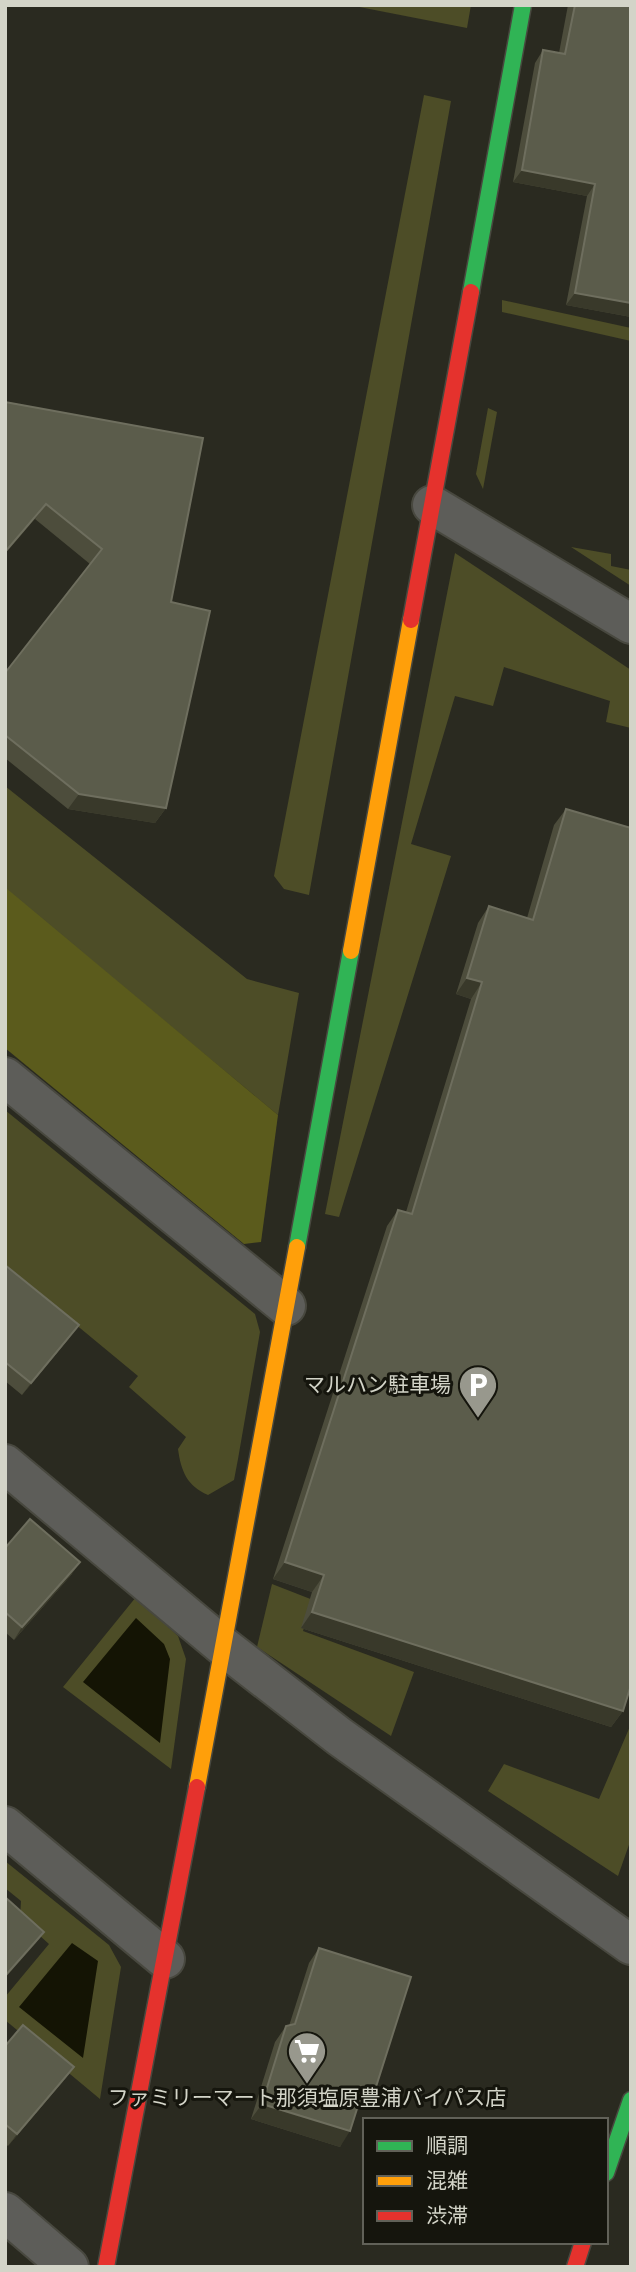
<svg xmlns="http://www.w3.org/2000/svg" width="636" height="2272" font-family="Montserrat,'Noto Sans JP',sans-serif">
<style>
.green{fill:#4d4d27}
.forest{fill:#5b5b1c}
.water{fill:#141404}
.lines{fill:none;stroke-linecap:round;stroke-linejoin:round}
.street-casing{stroke:#48483f;stroke-width:42}
.fast-casing{stroke:#48483f;stroke-width:19}
.slow-casing{stroke:#48483f;stroke-width:19}
.jam-casing{stroke:#48483f;stroke-width:19}
.street{stroke:#5d5d59;stroke-width:38}
.fast{stroke:#30b455;stroke-width:16}
.slow{stroke:#ff9f0a;stroke-width:16}
.jam{stroke:#e5322d;stroke-width:16}
.wall{fill:#4d4d3c}
.shaded-wall{fill:#39392a}
.building{fill:#5b5c4b;stroke:#6e6e5e;stroke-width:2}
.labels{text-anchor:middle;stroke-width:6;stroke-linejoin:round;paint-order:stroke}
.poi-label{font-size:21px;fill:#d3d4c8;stroke:#15150d;text-anchor:end}
</style>
<rect width="100%" height="100%" fill="#2a2a20"/>
<path class="green" d="M 349,5 L 471,5 L 467,28 Z
M 424,95 L 451,101 L 309,895 L 284,889 L 274,876 Z
M 502,300 L 631,328 L 631,341 L 502,312 Z
M 488,408 L 497,412 L 483,489 L 476,474 Z
M 571,547 L 611,554 L 611,566 L 631,570 L 631,586 Z
M 455,553 L 631,670 L 631,728 L 606,722 L 610,701 L 504,667 L 493,706 L 455,696 L 411,844 L 451,856 L 339,1217 L 325,1214 Z
M 5,786 L 247,979 L 299,993 L 278,1115 L 5,889 Z
M 5,1110 L 255,1314 L 260,1332 L 238,1459 L 234,1480 L 208,1495 C 187,1486 181,1471 178,1449 L 186,1437 L 129,1387 L 138,1376 L 5,1266 Z
M 272,1584 L 313,1600 L 303,1631 L 414,1672 L 391,1736 L 257,1647 Z
M 136,1597 L 178,1636 L 186,1659 L 171,1769 L 63,1687 Z
M 631,1724 L 631,1839 L 618,1876 L 488,1791 L 504,1764 L 599,1799 Z
M 5,1861 L 109,1945 L 121,1967 L 100,2099 L 5,2020 L 5,1997 L 49,1944 L 20,1918 L 21,1901 L 5,1888 Z"/>
<path class="forest" d="M 6,888 L 278,1115 L 261,1242 L 244,1244 L 5,1048 Z"/>
<path class="water" d="M 136,1618 L 164,1644 L 170,1659 L 160,1743 L 83,1682 Z
M 72,1943 L 98,1961 L 83,2058 L 19,2007 Z"/>
<g class="lines">
<g class="street-casing">
<path id="street" d="M 432,505 L 631,624
M 5,1077 L 286,1306
M 5,1464 L 224,1647 L 340,1737 L 631,1945
M 5,1826 L 165,1959
M 5,2212 L 69,2267"/>
</g>
<g class="fast-casing">
<path id="fast" d="M 471,292 L 523,5
M 297,1247 L 351,951
M 606,2173 L 631,2100"/>
</g>
<g class="slow-casing">
<path id="slow" d="M 351,951 L 411,620
M 197,1787 L 297,1247"/>
</g>
<g class="jam-casing">
<path id="jam" d="M 411,620 L 471,292
M 106,2267 L 197,1787
M 575,2267 L 583,2242"/>
</g>
<use href="#street" class="street"/>
<use href="#fast" class="fast"/>
<use href="#slow" class="slow"/>
<use href="#jam" class="jam"/>
</g>
<path class="wall" d="M 568,5 L 631,5 L 631,317 L 566,305 L 587,196 L 513,182 L 535,63 L 543,50 L 559,53 Z
M 5,402 L 171,602 L 166,808 L 155,823 L 68,809 L 5,758 L 5,673 L 90,564 L 35,519 Z
M 566,809 L 628,1693 L 623,1711 L 611,1727 L 301,1628 L 312,1592 L 273,1579 L 387,1226 L 398,1210 L 406,1212 L 471,999 L 456,994 L 478,923 L 489,906 L 527,918 L 554,825 Z
M 5,1265 L 70,1337 L 22,1395 L 5,1381 Z
M 5,1548 L 72,1574 L 14,1640 L 5,1632 Z
M 319,1948 L 363,2108 L 358,2107 L 340,2147 L 251,2119 L 275,2042 L 286,2026 L 289,2026 L 309,1963 Z
M 5,2046 L 74,2067 L 65,2079 L 8,2146 L 5,2144 Z"/>
<path class="shaded-wall" d="M 522,170 L 595,184 L 587,196 L 513,182 Z
M 575,293 L 631,303 L 631,317 L 566,305 Z
M 46,504 L 35,519 L 5,554 L 5,552 Z
M 79,794 L 166,808 L 155,823 L 68,809 Z
M 467,978 L 482,982 L 471,999 L 456,994 Z
M 79,1325 L 70,1337 L 22,1395 L 31,1383 Z
M 80,1562 L 72,1574 L 14,1640 L 22,1627 Z
M 285,1562 L 324,1575 L 312,1592 L 273,1579 Z
M 312,1612 L 623,1711 L 611,1727 L 301,1628 Z
M 44,1932 L 36,1943 L 5,1978 L 5,1976 Z
M 74,2067 L 65,2079 L 8,2146 L 17,2134 Z
M 363,2090 L 374,2093 L 363,2108 L 353,2105 Z
M 262,2104 L 350,2131 L 340,2147 L 251,2119 Z"/>
<path class="building" d="M 575,5 L 631,5 L 631,303 L 575,293 L 595,184 L 522,170 L 543,50 L 565,54 Z
M 5,402 L 203,438 L 171,602 L 210,611 L 166,808 L 79,794 L 5,735 L 5,673 L 102,549 L 46,504 L 5,552 Z
M 566,809 L 631,828 L 631,1685 L 623,1711 L 312,1612 L 324,1575 L 285,1562 L 398,1210 L 412,1214 L 482,982 L 467,978 L 489,906 L 533,920 Z
M 5,1265 L 79,1325 L 31,1383 L 5,1362 Z
M 30,1519 L 80,1562 L 22,1627 L 5,1612 L 5,1548 Z
M 5,1897 L 44,1932 L 5,1976 Z
M 319,1948 L 411,1977 L 374,2093 L 363,2090 L 350,2131 L 262,2104 L 286,2026 L 295,2024 Z
M 23,2025 L 74,2067 L 17,2134 L 5,2124 L 5,2046 Z"/>
<defs>
<g id="parking-pin" transform="scale(2.0125)"><path d="M0 17L-7.5 6A9.5 9.5 0 1 1 7.5 6Z" fill="#98988d" stroke="#15150d"/><path d="M-3.5-5.5H1a3.5 3.5 0 0 1 0 7H-1V5.5H-3.5ZM-1-3.4V-.6H.8a1.4 1.4 0 0 0 0-2.8Z" fill="#fff"/></g>
<g id="supermarket-pin" transform="scale(2.0125)"><path d="M0 17L-7.5 6A9.5 9.5 0 1 1 7.5 6Z" fill="#98988d" stroke="#15150d"/><path d="M-6-5.5h2.5l.6 2H6L4.5 2H-2.5L-4.4-4H-6ZM-1.5 3.2a1.3 1.3 0 1 0 .1 0ZM3 3.2a1.3 1.3 0 1 0 .1 0Z" fill="#fff"/></g>
</defs>
<g fill-rule="evenodd">
<use href="#parking-pin" x="478" y="1385"/>
<use href="#supermarket-pin" x="307" y="2051"/>
</g>
<g class="labels">
<g class="poi-label">
<text x="451" y="1392">マルハン駐車場</text>
<text x="307" y="2105" text-anchor="middle">ファミリーマート那須塩原豊浦バイパス店</text>
</g>
</g>
<rect width="636" height="2272" fill="none" stroke="#d3d4c8" stroke-width="14"/>
<rect x="363" y="2118" width="245" height="126" fill="#15150d" stroke="#616158" stroke-width="2"/>
<rect x="377" y="2141" width="35" height="10" fill="#30b455" stroke="#616158" stroke-width="2"/>
<text x="426" y="2153" font-size="21" fill="#d3d4c8">順調</text>
<rect x="377" y="2176" width="35" height="10" fill="#ff9f0a" stroke="#616158" stroke-width="2"/>
<text x="426" y="2188" font-size="21" fill="#d3d4c8">混雑</text>
<rect x="377" y="2211" width="35" height="10" fill="#e5322d" stroke="#616158" stroke-width="2"/>
<text x="426" y="2223" font-size="21" fill="#d3d4c8">渋滞</text>
</svg>
